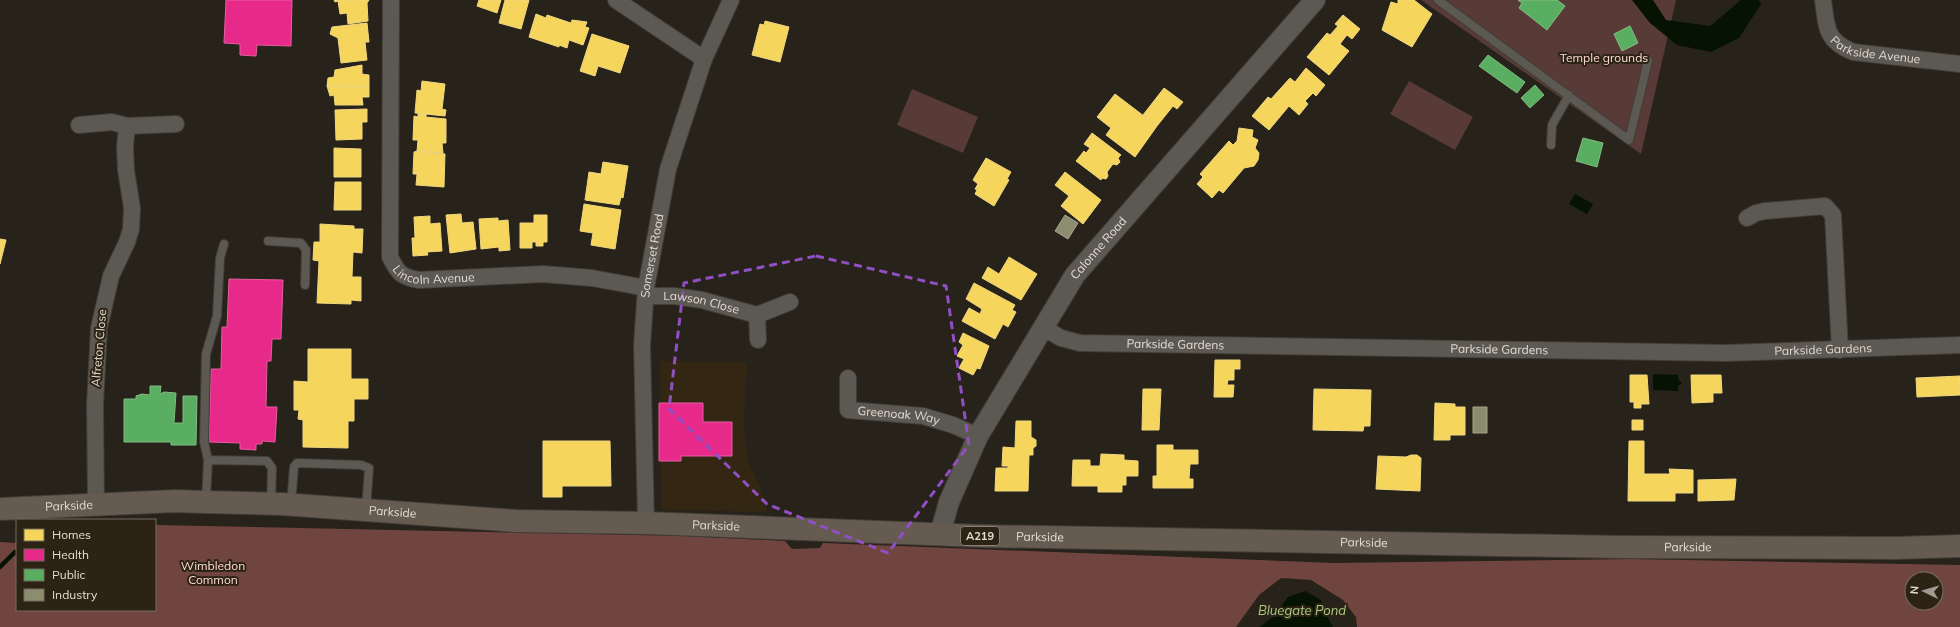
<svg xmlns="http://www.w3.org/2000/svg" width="1960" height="627" font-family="Mulish,sans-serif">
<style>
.built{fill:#332714}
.green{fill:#583a36}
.forest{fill:#71453f;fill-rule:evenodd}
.water{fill:#071302}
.homes{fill:#f6d55c;stroke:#f0d77f}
.health{fill:#e7298a;stroke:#e65ea0}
.public{fill:#5aae61;stroke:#83bc83}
.industry{fill:#8c8c6e;stroke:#a6a48c}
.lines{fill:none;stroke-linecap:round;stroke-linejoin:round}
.stream{stroke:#071302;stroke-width:4.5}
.service-casing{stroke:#413d37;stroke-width:10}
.minor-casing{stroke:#413d37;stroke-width:18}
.tertiary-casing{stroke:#413d37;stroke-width:22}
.primary-casing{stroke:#413d37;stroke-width:24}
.service{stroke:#5c5852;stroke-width:8}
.minor{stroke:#5c5852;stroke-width:16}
.tertiary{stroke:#5c5852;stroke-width:20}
.primary{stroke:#655b51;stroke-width:22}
.marked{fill:none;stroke:#904fc3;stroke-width:3;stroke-dasharray:8 5;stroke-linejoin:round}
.labels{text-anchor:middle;stroke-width:4;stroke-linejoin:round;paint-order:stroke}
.shield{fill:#2d2314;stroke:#aca499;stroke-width:1}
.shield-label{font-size:11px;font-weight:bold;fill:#e2dbd2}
.street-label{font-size:12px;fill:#e2dbd2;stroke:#2d2314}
.park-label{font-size:12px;fill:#fddad5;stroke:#2d2314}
.water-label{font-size:13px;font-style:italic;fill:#a7cc87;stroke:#2d2314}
</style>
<rect width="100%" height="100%" fill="#27221a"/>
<path class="built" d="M 660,361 L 747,362 L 744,424 L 748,461 L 762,492 L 767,512 L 663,510 L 661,505 Z"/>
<path class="green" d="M 1421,0 L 1676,0 L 1641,154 Z
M 1409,81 L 1473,117 L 1455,150 L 1390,114 Z
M 912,89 L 978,117 L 963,153 L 897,125 Z"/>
<path class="forest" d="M 155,525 L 684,536 L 785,541 L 792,549 L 820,548 L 823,543 L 1333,563 L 1632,559 L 1960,565 L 1960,627 L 1357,627 L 1356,617 L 1343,600 L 1311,580 L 1281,578 L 1259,595 L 1236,627 L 0,627 L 0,542 L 17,543 L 17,610 L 155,610 ZM 1912,579 L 1936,579 L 1936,603 L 1912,603 Z"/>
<path class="water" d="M 1632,0 L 1653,0 L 1666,20 L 1710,26 L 1741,0 L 1759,0 L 1761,4 L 1739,38 L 1711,52 L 1677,45 L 1650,23 Z
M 1575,194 L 1593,204 L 1587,214 L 1569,204 Z
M 1653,374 L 1678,375 L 1678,379 L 1682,383 L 1678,386 L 1678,391 L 1653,390 Z
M 1305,591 L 1321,600 L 1324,611 L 1333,627 L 1260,627 L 1275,615 L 1288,597 Z"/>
<path class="homes" d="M 334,0 L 369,0 L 367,3 L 368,21 L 348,24 L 347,13 L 340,14 L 338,1 L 335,2 Z
M 479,0 L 501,0 L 497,13 L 477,6 Z
M 505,0 L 529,0 L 521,29 L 499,23 Z
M 1398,0 L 1414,0 L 1432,14 L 1412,47 L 1382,30 L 1391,2 L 1398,4 Z
M 536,14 L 546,18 L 547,15 L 571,23 L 572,20 L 587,22 L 585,27 L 589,28 L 583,45 L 569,40 L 567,48 L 559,45 L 559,47 L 529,37 Z
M 1343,15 L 1360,29 L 1352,39 L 1347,35 L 1340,44 L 1349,51 L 1329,75 L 1307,57 L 1327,33 L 1330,35 L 1338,26 L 1335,24 Z
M 765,21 L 789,27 L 780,62 L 752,55 L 760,24 L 764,25 Z
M 367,23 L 369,42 L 365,42 L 367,60 L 341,63 L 338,38 L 330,34 L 332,27 Z
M 592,34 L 629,46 L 620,73 L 598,66 L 595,76 L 580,71 Z
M 362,65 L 362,74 L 369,75 L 369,87 L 327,86 L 328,78 L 334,77 L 335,70 Z
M 1306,68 L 1325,85 L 1316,96 L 1313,93 L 1305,101 L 1308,104 L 1299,115 L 1289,106 L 1269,130 L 1252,116 L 1268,97 L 1271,99 L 1290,78 L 1295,82 Z
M 422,81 L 445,84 L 442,109 L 446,110 L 445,116 L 415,113 L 417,90 L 421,91 Z
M 327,86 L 369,87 L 369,97 L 362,97 L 363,105 L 335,105 L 334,95 L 330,96 Z
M 1164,88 L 1183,102 L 1177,109 L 1173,106 L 1157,126 L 1143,115 Z
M 1115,94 L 1157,126 L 1135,157 L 1106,135 L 1111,128 L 1097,117 Z
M 367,109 L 367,122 L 362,122 L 362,139 L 336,140 L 335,110 Z
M 418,114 L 426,114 L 426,117 L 446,119 L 446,143 L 442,143 L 443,153 L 417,151 L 418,140 L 413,140 L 414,116 L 418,117 Z
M 1239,128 L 1253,130 L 1252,137 L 1258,140 L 1255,148 L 1259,153 L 1258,160 L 1254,166 L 1244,168 L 1223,193 L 1219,190 L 1212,198 L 1197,184 L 1203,177 L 1200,174 L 1229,141 L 1233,145 L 1237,141 Z
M 1092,133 L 1121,155 L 1118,158 L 1120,162 L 1117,165 L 1113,164 L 1107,172 L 1108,176 L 1106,179 L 1102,178 L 1101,180 L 1076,161 L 1084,151 L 1086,153 L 1090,148 L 1084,144 Z
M 334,148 L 361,149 L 361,177 L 334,177 Z
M 417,151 L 445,154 L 444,187 L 416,185 L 417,174 L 413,174 L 414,152 Z
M 986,158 L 1011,172 L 1007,179 L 1009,180 L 994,206 L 975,194 L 977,190 L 975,189 L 978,184 L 973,180 Z
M 603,162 L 628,166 L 623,198 L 621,197 L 619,205 L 585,200 L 589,172 L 601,174 Z
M 1065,172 L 1101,200 L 1083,224 L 1061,206 L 1069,196 L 1055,185 Z
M 335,182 L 361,182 L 361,210 L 334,210 Z
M 584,204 L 621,210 L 615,249 L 591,245 L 593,233 L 580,231 Z
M 461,214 L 462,223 L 473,222 L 476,249 L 450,253 L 446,215 Z
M 534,215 L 547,215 L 547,242 L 543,242 L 543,246 L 536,246 L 536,242 L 532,242 L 532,248 L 520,248 L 520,223 L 534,223 Z
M 430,216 L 430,224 L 440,223 L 442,251 L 427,252 L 428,255 L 413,256 L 412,238 L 415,238 L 414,217 Z
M 498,218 L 498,221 L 508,220 L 510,250 L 499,251 L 499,247 L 481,249 L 479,219 Z
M 320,224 L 354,226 L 354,229 L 363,229 L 362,253 L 353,252 L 352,277 L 361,277 L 361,301 L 351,300 L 351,304 L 317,303 L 319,261 L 313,260 L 314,242 L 320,242 Z
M 0,239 L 6,240 L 0,264 Z
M 1009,257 L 1037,274 L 1021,300 L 982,278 L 988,267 L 999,274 Z
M 974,283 L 1015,305 L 1012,310 L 1016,312 L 1008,327 L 1003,324 L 995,339 L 962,321 L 969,308 L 980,314 L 982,309 L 966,299 Z
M 963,333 L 989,346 L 980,369 L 977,368 L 973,375 L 959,368 L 964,359 L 957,356 L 963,345 L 959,342 Z
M 308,349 L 351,349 L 351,379 L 368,379 L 368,399 L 354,399 L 354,421 L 348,421 L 348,448 L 303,447 L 303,420 L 298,419 L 299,410 L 294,410 L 294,381 L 308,382 Z
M 1215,360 L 1240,360 L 1240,369 L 1234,369 L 1234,380 L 1228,380 L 1227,385 L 1234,385 L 1233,397 L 1214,397 Z
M 1630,375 L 1647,375 L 1649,404 L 1641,404 L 1641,408 L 1634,408 L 1634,402 L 1630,402 Z
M 1691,375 L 1721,375 L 1722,393 L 1713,393 L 1713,402 L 1692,403 Z
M 1960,376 L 1960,395 L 1917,397 L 1916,378 Z
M 1143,389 L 1161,389 L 1159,430 L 1142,430 Z
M 1314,389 L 1371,390 L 1370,426 L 1364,426 L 1363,431 L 1313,430 Z
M 1435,403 L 1455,404 L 1455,407 L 1465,407 L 1465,435 L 1450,435 L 1450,440 L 1434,440 Z
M 1632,420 L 1643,420 L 1643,430 L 1632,430 Z
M 1016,421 L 1031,421 L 1031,437 L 1036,440 L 1036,446 L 1033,448 L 1033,455 L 1029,455 L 1028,491 L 995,491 L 996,468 L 1008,468 L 1008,466 L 1002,466 L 1003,447 L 1015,448 Z
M 543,441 L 610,441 L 611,486 L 562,486 L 562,497 L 543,497 Z
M 1629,441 L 1644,441 L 1644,474 L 1670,474 L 1669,469 L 1693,470 L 1693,493 L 1675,493 L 1675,501 L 1628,501 Z
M 1157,445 L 1173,445 L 1173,450 L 1198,450 L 1198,464 L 1190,464 L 1189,479 L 1193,479 L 1193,488 L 1153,488 L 1153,476 L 1157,476 Z
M 1101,454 L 1124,455 L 1124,460 L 1138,461 L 1138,476 L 1126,476 L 1126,485 L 1122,485 L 1122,492 L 1098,492 L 1098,486 L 1072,486 L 1073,460 L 1090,460 L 1090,466 L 1100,466 Z
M 1411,455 L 1417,455 L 1421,458 L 1420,491 L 1376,489 L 1378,456 L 1406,457 Z
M 1736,479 L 1734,500 L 1698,501 L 1698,480 Z"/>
<path class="health" d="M 226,0 L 292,0 L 291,46 L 257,45 L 256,56 L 240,55 L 240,44 L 224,43 Z
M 229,279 L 283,280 L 281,339 L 272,339 L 271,361 L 267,361 L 266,407 L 277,407 L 275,442 L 262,441 L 262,444 L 256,444 L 256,450 L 240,449 L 240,443 L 209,442 L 211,369 L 221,369 L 222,327 L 227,327 Z
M 659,403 L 703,403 L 703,422 L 732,422 L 732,456 L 681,456 L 681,461 L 659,461 Z"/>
<path class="public" d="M 1518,0 L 1557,0 L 1565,6 L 1547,30 L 1519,8 L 1522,3 Z
M 1630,26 L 1638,43 L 1622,51 L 1614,34 Z
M 1488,55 L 1525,82 L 1517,93 L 1479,66 Z
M 1535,85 L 1544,95 L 1530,108 L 1521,98 Z
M 1583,138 L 1603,143 L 1597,167 L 1576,161 Z
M 150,386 L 161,386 L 160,394 L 164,392 L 176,393 L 174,423 L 183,423 L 183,396 L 197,396 L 196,445 L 171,445 L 171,442 L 124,442 L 124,399 L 136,399 L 136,396 L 142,394 L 150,395 Z"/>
<path class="industry" d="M 1065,215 L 1078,223 L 1068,239 L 1055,231 Z
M 1473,407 L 1487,407 L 1487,433 L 1473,433 Z"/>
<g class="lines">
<path class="stream" d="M 0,567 L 15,552 L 17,554"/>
<g class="service-casing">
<path id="service" d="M 1438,0 L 1629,140 L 1648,61
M 1551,145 L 1552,125 L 1569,95
M 268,241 L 301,243 L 306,250 L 305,285
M 208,460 L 267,461 L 272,468 L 271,503
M 206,501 L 208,460 L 204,442 L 206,354 L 217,316 L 220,258 L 224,244
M 291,504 L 294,467 L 297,463 L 361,465 L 369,468 L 366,509"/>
</g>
<g class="minor-casing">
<g id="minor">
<path id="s1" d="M 391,0 L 390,257 C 398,273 401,277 419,280 L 543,274 L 592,278 L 646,288"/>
<path d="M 616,0 L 704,59"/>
<path id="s2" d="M 1823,0 C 1827,28 1825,40 1853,52 L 1960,64"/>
<path d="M 79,125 L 112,122 L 127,126 L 125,147 L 126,170 L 132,208 L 131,229 L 127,242 L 111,276 L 99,328 L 95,404 L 96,505"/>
<path d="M 127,126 L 176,124"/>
<path d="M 1747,218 L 1756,213 L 1765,211 L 1825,206 L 1833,215 L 1840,350"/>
<path id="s3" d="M 646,296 L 674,296 L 702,300 L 757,315 L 758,340"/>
<path d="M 757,315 L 790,302"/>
<path id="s4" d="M 1042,327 L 1061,338 L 1080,343 L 1726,353 L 1960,345"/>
<path id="s5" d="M 848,378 L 848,410 L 923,416 L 953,425 L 978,436"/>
<path id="s6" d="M 646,523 L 642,345 L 646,288 L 668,169 L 704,59 L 731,0"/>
</g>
</g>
<g class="tertiary-casing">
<g id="tertiary">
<path id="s7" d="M 940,534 L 949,502 L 978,436 L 1075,275 L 1315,0"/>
</g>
</g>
<g class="primary-casing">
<g id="primary">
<path id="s8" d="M 0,509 L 175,501 L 206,502 L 282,504 L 516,521 L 646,523 L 981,536 L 1620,547 L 1896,548 L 1960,546"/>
</g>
</g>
<use href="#service" class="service"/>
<use href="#minor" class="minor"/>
<use href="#tertiary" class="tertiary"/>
<use href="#primary" class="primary"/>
</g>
<path class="marked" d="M 816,256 L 946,286 L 969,445 L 888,553 L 767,504 L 669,409 L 684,283 Z"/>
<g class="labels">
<rect class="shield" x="961" y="527" width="38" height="18" rx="3"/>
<g class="shield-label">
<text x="980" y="540">A219</text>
</g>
<g class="street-label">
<text dy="4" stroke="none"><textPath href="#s2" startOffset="86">Parkside Avenue</textPath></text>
<text dy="4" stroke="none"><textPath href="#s7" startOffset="329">Calonne Road</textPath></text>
<text dy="4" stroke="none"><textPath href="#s6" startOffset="268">Somerset Road</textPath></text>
<text dy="4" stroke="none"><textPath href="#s1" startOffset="310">Lincoln Avenue</textPath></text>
<text dy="4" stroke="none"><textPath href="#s3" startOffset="56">Lawson Close</textPath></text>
<text dy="4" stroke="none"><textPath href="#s4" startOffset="137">Parkside Gardens</textPath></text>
<text transform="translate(99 348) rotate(-85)" y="4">Alfreton Close</text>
<text dy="4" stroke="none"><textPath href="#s4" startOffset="461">Parkside Gardens</textPath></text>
<text dy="4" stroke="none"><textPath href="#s4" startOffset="785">Parkside Gardens</textPath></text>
<text dy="4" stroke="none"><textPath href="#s5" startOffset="83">Greenoak Way</textPath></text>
<text dy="4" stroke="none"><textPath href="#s8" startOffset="69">Parkside</textPath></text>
<text dy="4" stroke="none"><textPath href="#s8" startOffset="393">Parkside</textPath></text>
<text dy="4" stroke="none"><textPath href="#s8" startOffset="717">Parkside</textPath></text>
<text dy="4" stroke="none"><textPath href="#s8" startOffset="1041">Parkside</textPath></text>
<text dy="4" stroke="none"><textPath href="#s8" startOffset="1365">Parkside</textPath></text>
<text dy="4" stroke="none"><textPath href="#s8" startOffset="1689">Parkside</textPath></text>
</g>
<g class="park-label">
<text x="1604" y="62">Temple grounds</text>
<text x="213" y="570">Wimbledon<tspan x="213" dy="14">Common</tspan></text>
</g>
<g class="water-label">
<text x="1302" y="615">Bluegate Pond</text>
</g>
</g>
<rect x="16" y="519" width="140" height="92" fill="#2d2314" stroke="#756d60"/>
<rect x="24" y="529" width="20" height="12" fill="#f6d55c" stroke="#756d60"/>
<text x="52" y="539" font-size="12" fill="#e2dbd2">Homes</text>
<rect x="24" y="549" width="20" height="12" fill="#e7298a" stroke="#756d60"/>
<text x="52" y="559" font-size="12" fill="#e2dbd2">Health</text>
<rect x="24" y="569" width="20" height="12" fill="#5aae61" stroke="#756d60"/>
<text x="52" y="579" font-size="12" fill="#e2dbd2">Public</text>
<rect x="24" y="589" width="20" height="12" fill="#8c8c6e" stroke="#756d60"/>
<text x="52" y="599" font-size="12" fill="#e2dbd2">Industry</text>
<g transform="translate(1924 591) rotate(275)"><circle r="19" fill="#2d2314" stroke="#756d60"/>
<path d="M0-3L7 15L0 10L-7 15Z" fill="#a19a92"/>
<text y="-6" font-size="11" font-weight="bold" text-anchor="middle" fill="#e2dbd2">N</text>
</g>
</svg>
